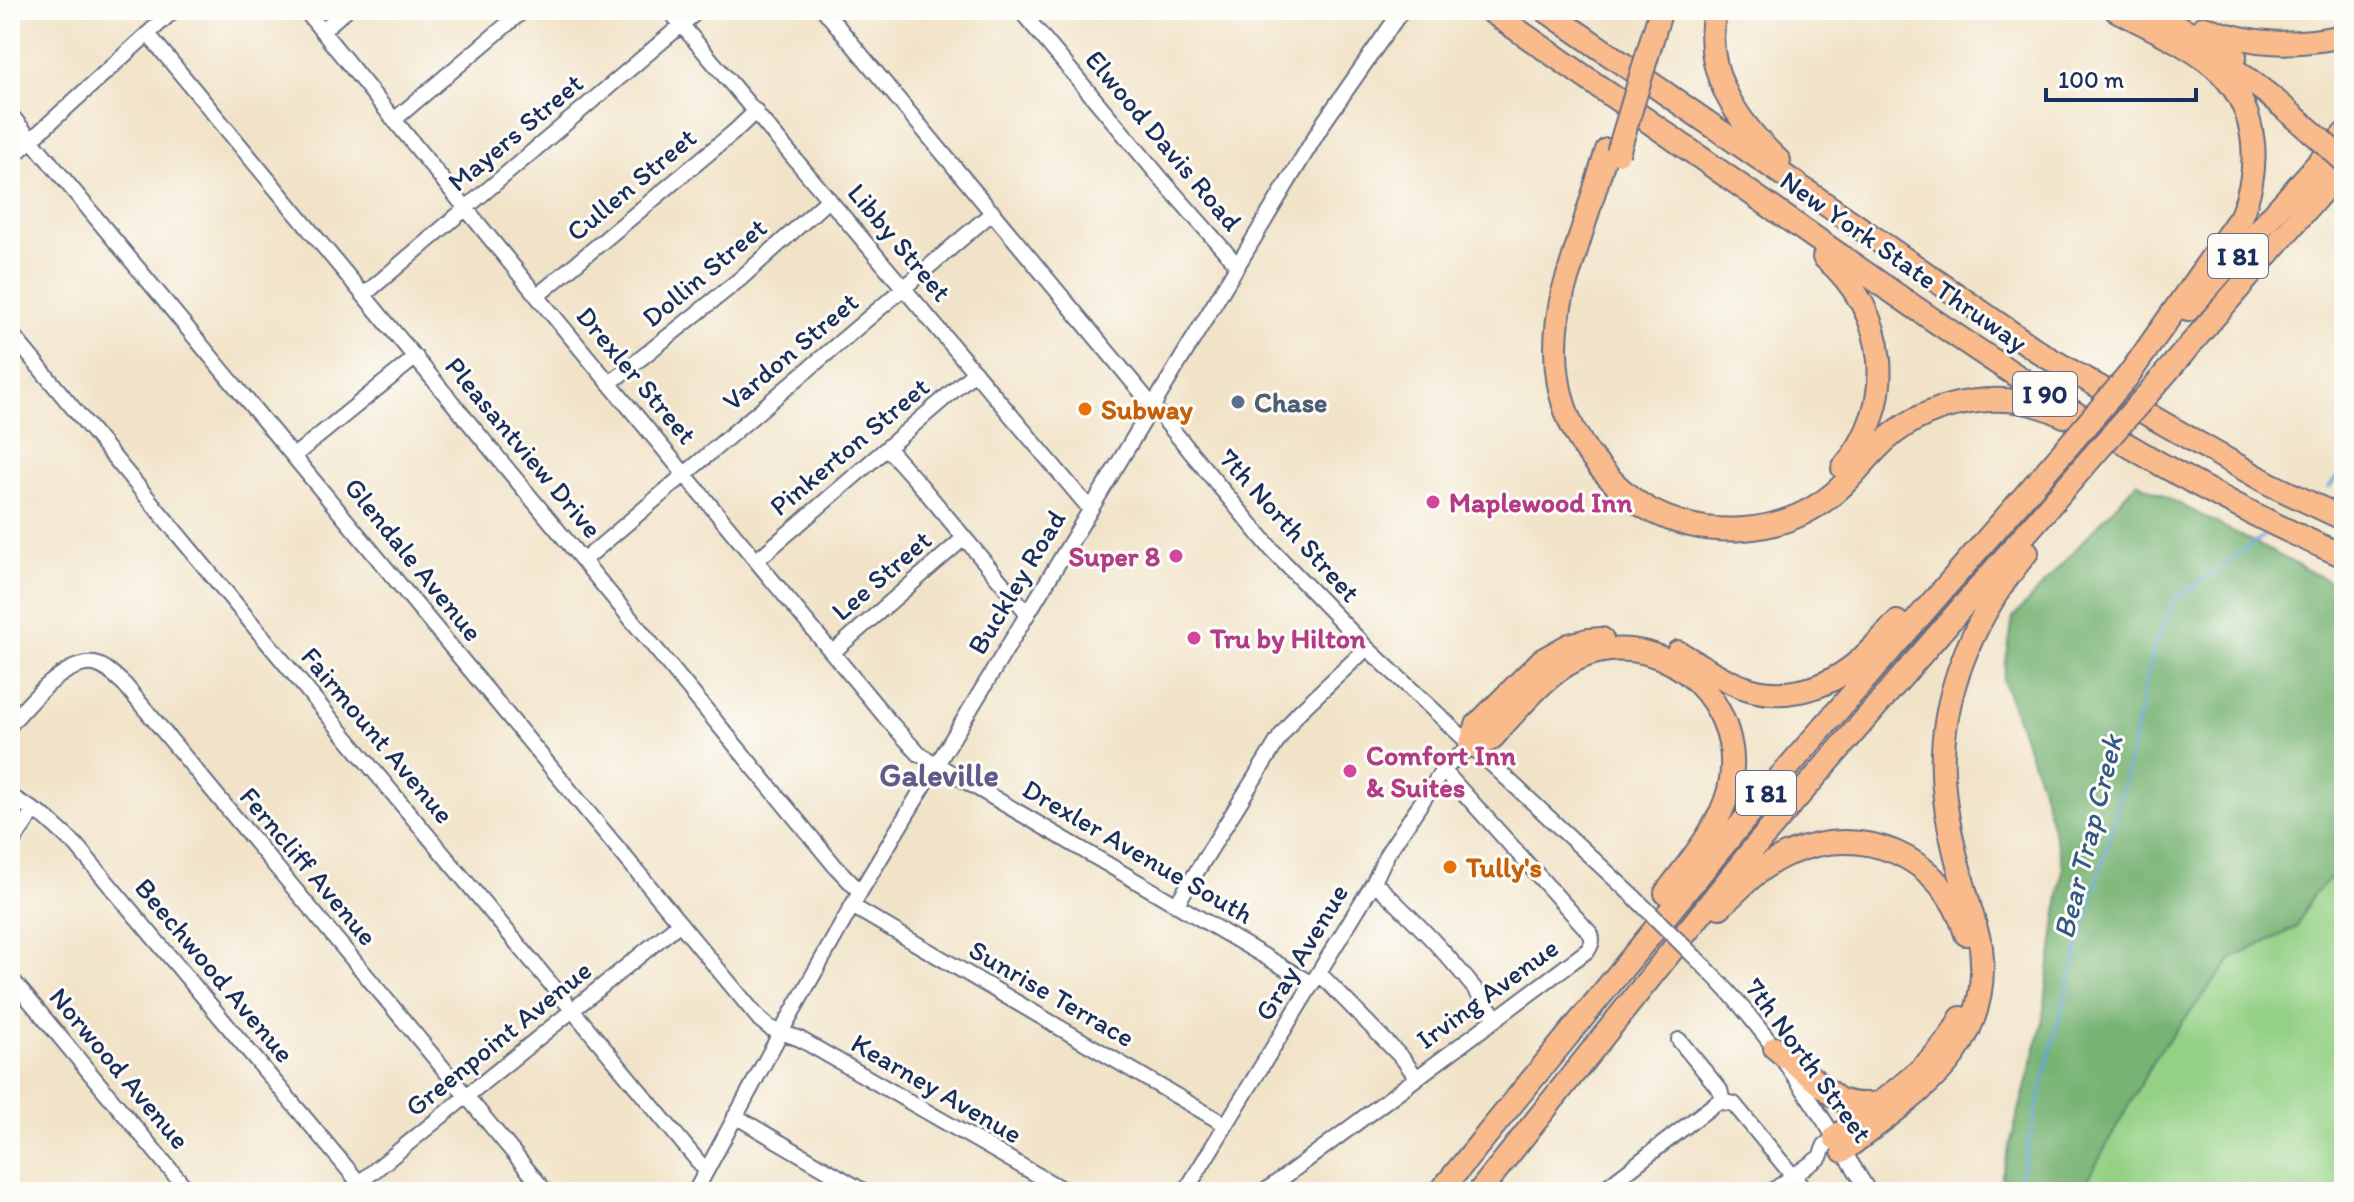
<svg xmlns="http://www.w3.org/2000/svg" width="2354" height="1202" font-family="Itim,sans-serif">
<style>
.green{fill:#94d186;stroke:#588072;stroke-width:2}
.forest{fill:#77b373;stroke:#497168;stroke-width:2}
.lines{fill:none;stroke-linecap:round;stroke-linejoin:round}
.stream{stroke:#63a4d6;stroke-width:3}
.minor-casing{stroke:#666e83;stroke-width:18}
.highway-casing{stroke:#666e83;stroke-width:26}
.minor{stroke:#fff;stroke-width:14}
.highway{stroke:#fabb8c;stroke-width:22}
.minor-bridge-casing{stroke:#666e83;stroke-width:18;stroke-linecap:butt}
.highway-bridge-casing{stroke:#666e83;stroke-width:26;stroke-linecap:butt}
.minor-bridge{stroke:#fff;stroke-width:14}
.highway-bridge{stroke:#fabb8c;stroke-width:22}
.service-dot{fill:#5c6f8a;stroke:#fdfcf7;stroke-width:3}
.food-dot{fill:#e8710a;stroke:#fdfcf7;stroke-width:3}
.hotel-dot{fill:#d1479c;stroke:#fdfcf7;stroke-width:3}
.labels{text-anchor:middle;stroke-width:6;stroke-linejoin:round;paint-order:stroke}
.shield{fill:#fdfcf7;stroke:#5f6c8c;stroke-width:2}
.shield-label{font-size:26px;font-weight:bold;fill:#1b2f5e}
.street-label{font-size:28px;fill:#1b2f5e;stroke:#fdfcf7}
.service-label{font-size:28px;font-weight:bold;fill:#4e5e75;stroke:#fdfcf7;text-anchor:start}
.food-label{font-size:28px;font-weight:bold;fill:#c56008;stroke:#fdfcf7;text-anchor:start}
.hotel-label{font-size:28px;font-weight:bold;fill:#b23c85;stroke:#fdfcf7;text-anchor:start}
.water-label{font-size:30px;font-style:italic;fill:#345888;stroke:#fdfcf7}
.quarter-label{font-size:32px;font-weight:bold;fill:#615a8a;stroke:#fdfcf7}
</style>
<rect width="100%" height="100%" fill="#fdfcf7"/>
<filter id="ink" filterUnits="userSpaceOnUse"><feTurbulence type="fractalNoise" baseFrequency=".0125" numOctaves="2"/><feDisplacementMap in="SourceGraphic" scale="16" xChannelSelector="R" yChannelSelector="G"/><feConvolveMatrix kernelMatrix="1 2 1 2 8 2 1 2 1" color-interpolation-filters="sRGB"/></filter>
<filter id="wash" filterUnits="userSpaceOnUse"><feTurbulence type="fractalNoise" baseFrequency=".006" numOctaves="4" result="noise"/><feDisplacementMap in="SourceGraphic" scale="32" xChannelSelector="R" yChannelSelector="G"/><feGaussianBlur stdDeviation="1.8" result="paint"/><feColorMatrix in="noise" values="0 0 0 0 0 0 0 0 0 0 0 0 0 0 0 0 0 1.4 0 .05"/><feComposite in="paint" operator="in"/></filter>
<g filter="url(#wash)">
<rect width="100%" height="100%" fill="#f1e3c8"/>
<path class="green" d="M 2344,866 L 2344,1189 L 2336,1192 L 2081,1192 L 2155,1057 L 2233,958 L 2297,927 L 2312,896 Z"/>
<path class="forest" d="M 2137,482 L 2344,589 L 2344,866 L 2312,896 L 2297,927 L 2233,958 L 2155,1057 L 2081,1192 L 2050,1192 L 2001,1178 L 2042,1025 L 2063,866 L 2041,785 L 2003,680 L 2013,618 Z"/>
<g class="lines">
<path class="stream" d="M 2329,488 L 2344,469
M 2017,1192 L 2052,1045 L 2126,776 L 2153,650 L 2174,600 L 2264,536"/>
</g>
</g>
<g filter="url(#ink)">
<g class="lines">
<g class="minor-casing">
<path id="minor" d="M 305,10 L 537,296 L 888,720 L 919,754 L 1312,984
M 669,10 L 1090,509
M 824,10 L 1273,551 L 1367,648 L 1634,897
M 1020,10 L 1164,182 L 1238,266
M 322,31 L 346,10
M 148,34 L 835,866 L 860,892
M 10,114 L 760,1020 L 770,1028 L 800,1039 L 1067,1192
M 394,120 L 524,10
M 10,159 L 174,10
M 365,294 L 699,10
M 537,296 L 734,132 L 756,111
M 10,332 L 706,1171
M 610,383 L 740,279 L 829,199
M 887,448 L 922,487 L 1028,614
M 295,455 L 416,357
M 584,560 L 993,212
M 757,560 L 975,372
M 833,652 L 964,538
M 10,725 C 27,705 64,660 94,664 C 106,666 116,677 125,685 L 546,1192
M 10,796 L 45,817 L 76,845 L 367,1192
M 10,846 L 34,810
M 1374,882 C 1417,922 1463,969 1496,1018
M 1176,905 L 1280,737 L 1298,713 L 1367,648
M 852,906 L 1226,1125
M 1705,967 C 1771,1033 1820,1113 1869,1192
M 1319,973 L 1403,1059 L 1416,1077
M 10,977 L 189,1192
M 1679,1040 L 1720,1090 L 1723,1102
M 1723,1102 L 1734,1104 L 1806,1192
M 735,1116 L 865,1192
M 348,1192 L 680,923
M 695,1192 L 781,1032 L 860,892 L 1324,122 L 1402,10
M 1185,1192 L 1374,882 L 1387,854 L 1443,770 L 1470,746
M 1264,1192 L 1588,950 C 1592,944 1594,939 1590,933 L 1443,770
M 1600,1192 L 1716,1103 L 1723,1102
M 1771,1192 L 1820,1157 L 1825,1145 L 1835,1138"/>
</g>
<g class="highway-casing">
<path id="highway" d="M 1489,10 C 1600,87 1711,164 1821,242 C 1987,359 2157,476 2344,556
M 1545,10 L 2045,356 L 2270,484 L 2344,519
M 1716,10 C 1700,69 1738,123 1779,161
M 2116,10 C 2147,26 2197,48 2221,73 C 2259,112 2261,168 2241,216 L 2128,376
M 2155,10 L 2170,22 L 2235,56
M 2204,27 C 2252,46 2294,46 2344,36
M 1652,39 L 1661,10
M 2214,57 C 2254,80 2287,110 2321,140
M 1607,150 L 1563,292 C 1549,352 1554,414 1596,463 C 1611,481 1629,499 1650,510 C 1707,540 1782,536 1833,494 C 1853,478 1868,455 1888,438 C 1934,399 2009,387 2064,416
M 1824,257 C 1889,312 1899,403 1843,468
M 2188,310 L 2344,134
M 2152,389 L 2344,166
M 1678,652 C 1699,664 1720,679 1743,687 C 1780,701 1823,690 1853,666 C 1869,653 1883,637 1897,622
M 1470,746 C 1477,744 1487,743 1492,738 C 1497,734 1500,728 1504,724 C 1528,698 1553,667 1587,655 C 1670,628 1749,708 1729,790 C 1719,828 1689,862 1666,893
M 1470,746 L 1477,725 L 1542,660 L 1569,645 L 1588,640 L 1602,639
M 1720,907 C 1741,888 1761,865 1788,854 C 1861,822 1943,855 1966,934
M 1775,1048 L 1838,1099 C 1852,1105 1865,1105 1879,1103
M 1835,1138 C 1875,1104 1939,1066 1961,1018
M 1843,1151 C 1917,1092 1992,1054 1981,947 C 1968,899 1951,849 1945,799 C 1933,708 1970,621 2027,552
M 1440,1192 L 1772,786 L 2069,445
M 1479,1192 L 1752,850 L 2091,458"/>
</g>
<use href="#minor" class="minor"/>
<use href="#highway" class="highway"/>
<g class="minor-bridge-casing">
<path id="minor-bridge" d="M 1634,897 L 1705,967"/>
</g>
<g class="highway-bridge-casing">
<path id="highway-bridge" d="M 2321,140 L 2344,161
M 1618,153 L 1652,39
M 2069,445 L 2128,376
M 2091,458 L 2152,389"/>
</g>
<use href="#minor-bridge" class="minor-bridge"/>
<use href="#highway-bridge" class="highway-bridge"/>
</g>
</g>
<circle class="service-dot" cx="1238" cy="402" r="8"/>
<g class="food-dot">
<circle cx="1085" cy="409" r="8"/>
<circle cx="1450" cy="867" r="8"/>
</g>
<g class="hotel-dot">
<circle cx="1433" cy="502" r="8"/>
<circle cx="1176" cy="556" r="8"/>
<circle cx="1194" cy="638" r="8"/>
<circle cx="1350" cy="771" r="8"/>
</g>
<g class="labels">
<g class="shield">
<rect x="2208" y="234" width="60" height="44" rx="6"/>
<rect x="2013" y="372" width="64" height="44" rx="6"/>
<rect x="1736" y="771" width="60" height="44" rx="6"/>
</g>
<g class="shield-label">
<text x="2238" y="265">I 81</text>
<text x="2045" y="403">I 90</text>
<text x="1766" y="802">I 81</text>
</g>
<g class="street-label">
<text transform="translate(515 132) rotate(-40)" y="10">Mayers Street</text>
<text transform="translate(1164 140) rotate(50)" y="10">Elwood Davis Road</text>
<text transform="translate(631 184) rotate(-40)" y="10">Cullen Street</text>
<text transform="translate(900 242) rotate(50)" y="10">Libby Street</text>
<text transform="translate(1904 261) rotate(35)" y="10">New York State Thruway</text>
<text transform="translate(704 272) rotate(-40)" y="10">Dollin Street</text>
<text transform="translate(790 351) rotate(-40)" y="10">Vardon Street</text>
<text transform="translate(637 375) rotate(50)" y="10">Drexler Street</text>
<text transform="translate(849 446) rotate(-40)" y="10">Pinkerton Street</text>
<text transform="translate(524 447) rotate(50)" y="10">Pleasantview Drive</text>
<text transform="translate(1290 525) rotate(48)" y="10">7th North Street</text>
<text transform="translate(414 559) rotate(51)" y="10">Glendale Avenue</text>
<text transform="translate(881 575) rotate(-41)" y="10">Lee Street</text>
<text transform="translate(1016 582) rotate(-59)" y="10">Buckley Road</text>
<text transform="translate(378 735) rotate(50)" y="10">Fairmount Avenue</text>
<text transform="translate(1138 851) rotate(30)" y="10">Drexler Avenue South</text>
<text transform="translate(309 866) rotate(50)" y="10">Ferncliff Avenue</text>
<text transform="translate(1301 952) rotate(-59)" y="10">Gray Avenue</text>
<text transform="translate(215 970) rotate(50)" y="10">Beechwood Avenue</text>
<text transform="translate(1052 993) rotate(30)" y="10">Sunrise Terrace</text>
<text transform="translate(1487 993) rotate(-36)" y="10">Irving Avenue</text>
<text transform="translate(498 1038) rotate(-39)" y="10">Greenpoint Avenue</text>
<text transform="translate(1809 1060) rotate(54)" y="10">7th North Street</text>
<text transform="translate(120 1068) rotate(50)" y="10">Norwood Avenue</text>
<text transform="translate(937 1088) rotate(30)" y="10">Kearney Avenue</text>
</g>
<g class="service-label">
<text x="1254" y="412">Chase</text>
</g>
<g class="food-label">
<text x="1101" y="419">Subway</text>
<text x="1466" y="877">Tully's</text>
</g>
<g class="hotel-label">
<text x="1449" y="512">Maplewood Inn</text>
<text x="1160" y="566" text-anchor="end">Super 8</text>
<text x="1210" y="648">Tru by Hilton</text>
<text x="1366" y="765">Comfort Inn<tspan x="1366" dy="32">&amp; Suites</tspan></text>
</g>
<g class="water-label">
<text transform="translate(2088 837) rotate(-76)" y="10">Bear Trap Creek</text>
</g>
<g class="quarter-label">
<text x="939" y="786">Galeville</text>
</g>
</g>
<rect width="2354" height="1202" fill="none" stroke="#fdfcf7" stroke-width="40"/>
<path d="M2046 88v12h150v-12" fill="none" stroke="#1b2f5e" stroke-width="4"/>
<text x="2058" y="88" font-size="24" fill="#1b2f5e" stroke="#fdfcf7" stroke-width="6" paint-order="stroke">100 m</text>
</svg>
